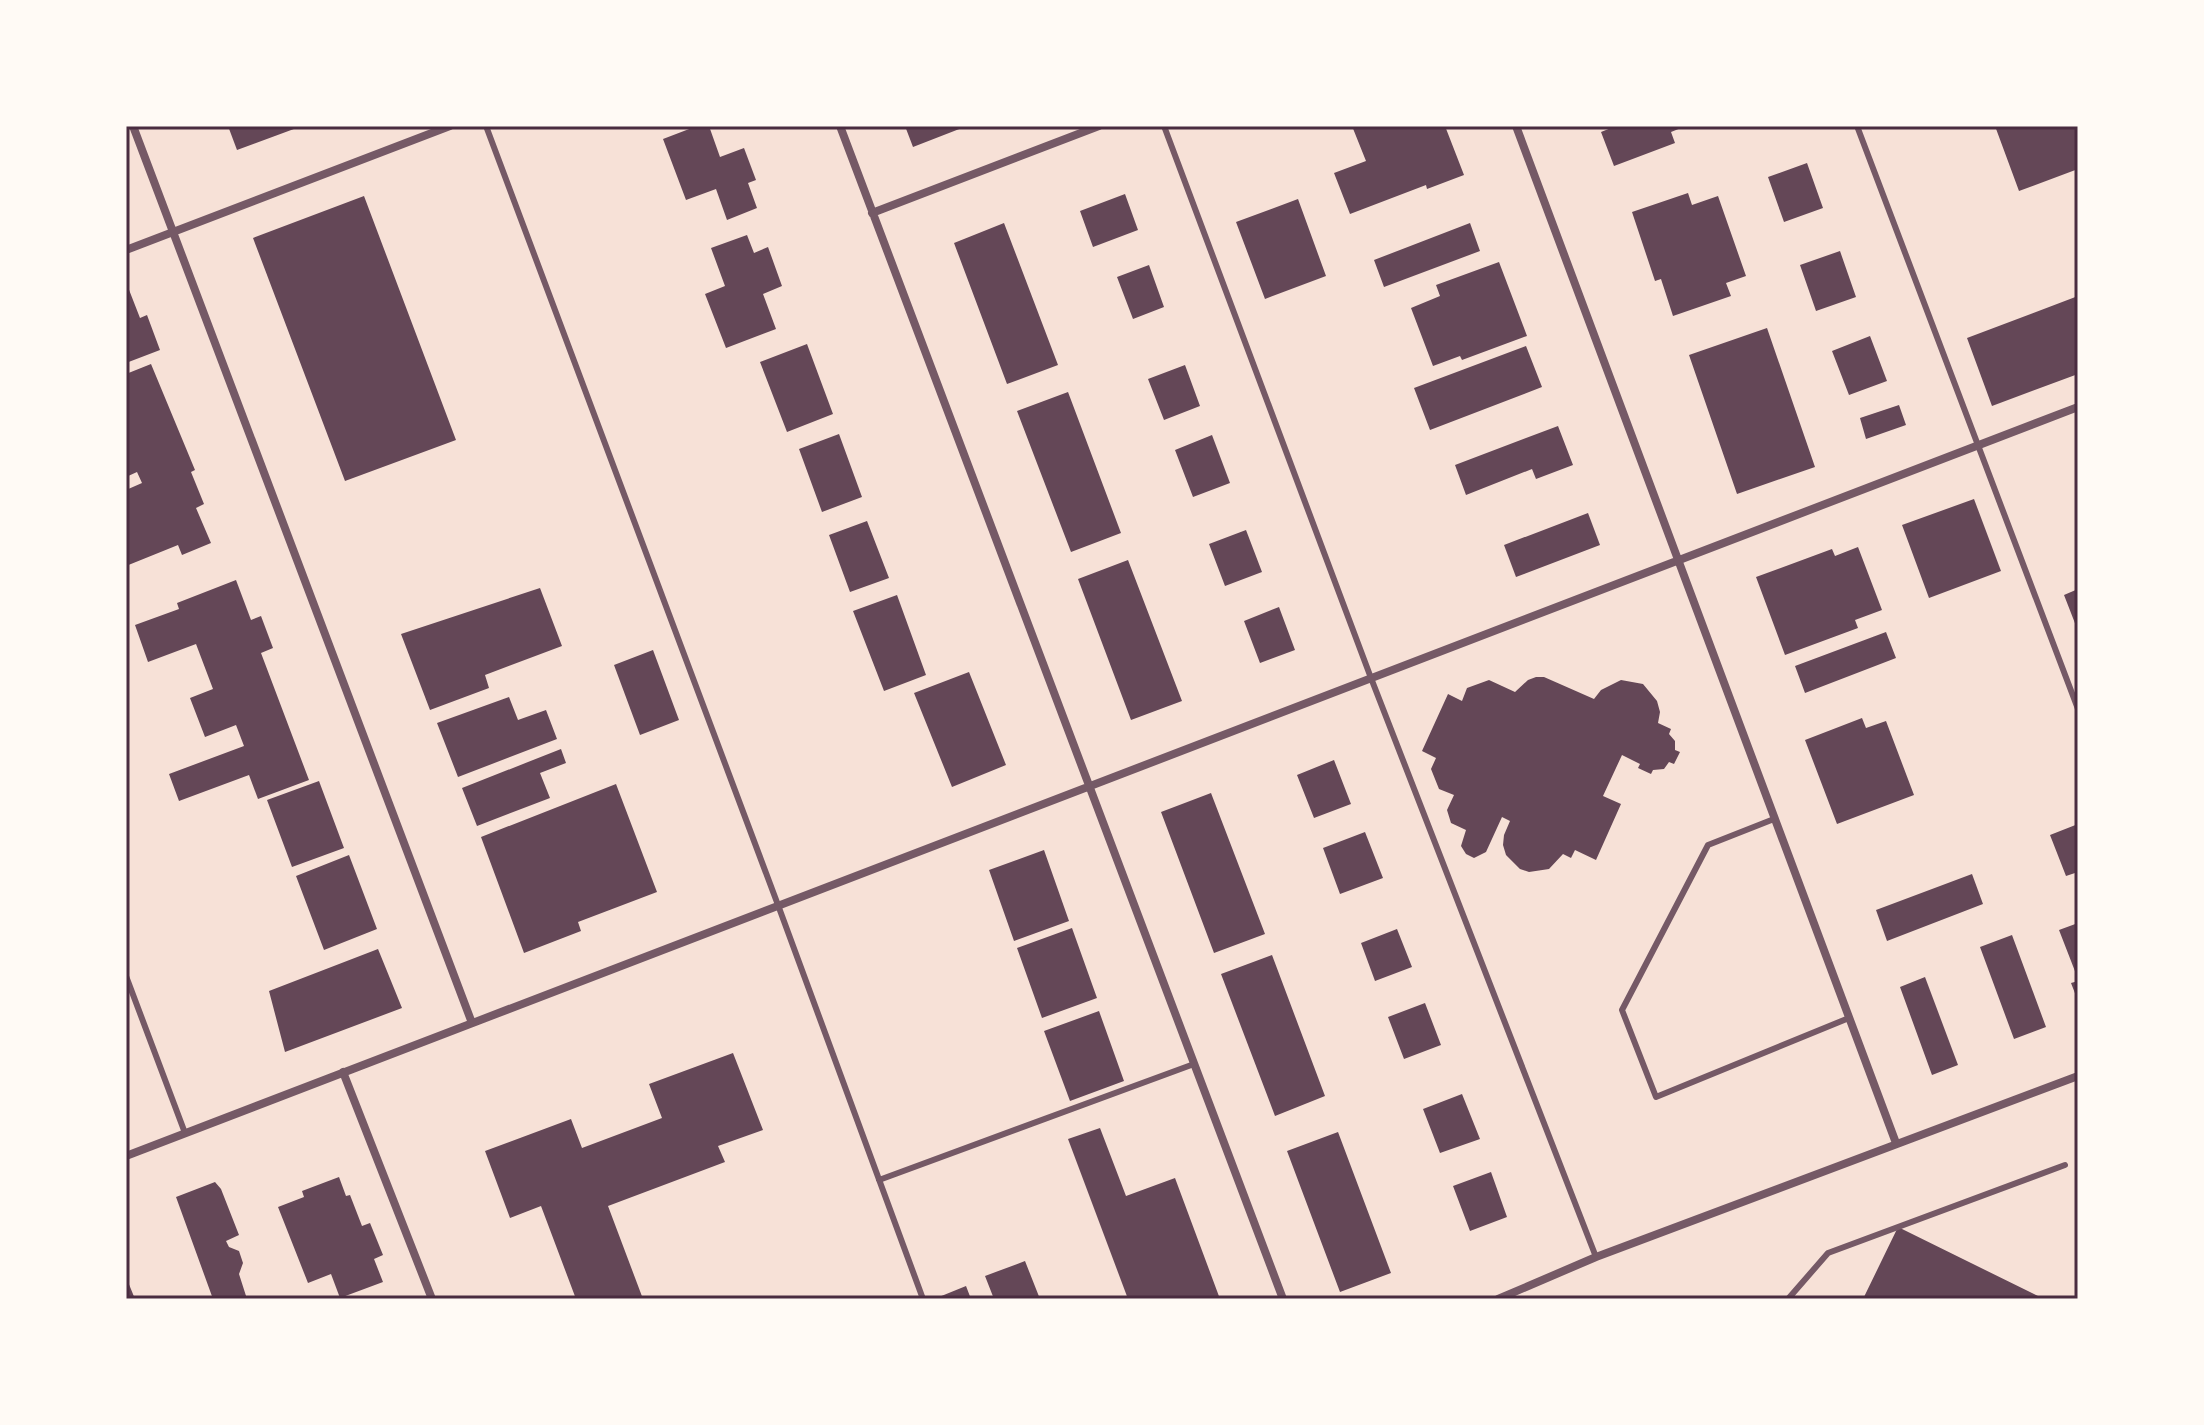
<svg xmlns="http://www.w3.org/2000/svg" width="2204" height="1425" font-family="'Exo 2',sans-serif">
<style>
.building{fill:#644757}
.lines{fill:none;stroke-linecap:round;stroke-linejoin:round}
.service{stroke:#755966;stroke-width:6}
.minor{stroke:#755966;stroke-width:8}
.neatline{fill:none;stroke:#4a2c40;stroke-width:3}
</style>
<rect width="100%" height="100%" fill="#f7e1d7"/>
<path class="building" d="M 228,126 L 302,126 L 237,150 Z
M 697,126 L 709,126 L 720,157 L 744,148 L 756,180 L 748,183 L 757,208 L 727,220 L 716,189 L 686,200 L 663,139 Z
M 905,126 L 967,126 L 913,147 Z
M 1352,126 L 1445,126 L 1464,175 L 1427,189 L 1426,185 L 1350,214 L 1334,173 L 1366,161 Z
M 1616,126 L 1686,126 L 1671,132 L 1675,143 L 1614,166 L 1601,132 Z
M 1995,126 L 2074,126 L 2078,137 L 2078,169 L 2019,191 Z
M 1807,163 L 1823,208 L 1784,222 L 1768,177 Z
M 1688,193 L 1692,205 L 1718,196 L 1746,276 L 1726,283 L 1731,296 L 1673,316 L 1661,279 L 1655,281 L 1632,212 Z
M 1125,194 L 1138,230 L 1093,247 L 1080,211 Z
M 364,196 L 456,440 L 345,481 L 253,238 Z
M 1298,199 L 1326,276 L 1265,299 L 1236,222 Z
M 1004,223 L 1058,365 L 1007,384 L 954,243 Z
M 1470,223 L 1480,251 L 1384,287 L 1374,260 Z
M 747,235 L 754,253 L 768,247 L 782,286 L 763,294 L 776,329 L 726,348 L 705,294 L 725,286 L 711,248 Z
M 1840,251 L 1856,297 L 1816,311 L 1800,265 Z
M 1499,262 L 1527,336 L 1462,360 L 1460,356 L 1433,366 L 1411,308 L 1440,296 L 1436,285 Z
M 1149,265 L 1164,307 L 1133,319 L 1117,277 Z
M 126,282 L 140,318 L 147,315 L 160,350 L 126,363 Z
M 2078,296 L 2078,374 L 1992,406 L 1967,338 Z
M 1767,328 L 1815,467 L 1737,494 L 1689,355 Z
M 1870,336 L 1887,381 L 1849,395 L 1832,351 Z
M 807,344 L 833,414 L 787,432 L 760,362 Z
M 1526,346 L 1542,387 L 1430,430 L 1414,388 Z
M 151,364 L 195,470 L 191,472 L 204,504 L 196,508 L 211,543 L 182,555 L 178,545 L 126,566 L 126,490 L 142,483 L 137,472 L 126,477 L 126,374 Z
M 1185,365 L 1200,406 L 1164,420 L 1148,379 Z
M 1068,392 L 1121,533 L 1071,552 L 1017,411 Z
M 1899,405 L 1906,425 L 1866,439 L 1860,418 Z
M 1558,426 L 1573,465 L 1536,479 L 1532,469 L 1466,495 L 1455,465 Z
M 839,434 L 862,497 L 822,512 L 799,449 Z
M 1212,435 L 1230,483 L 1193,497 L 1175,450 Z
M 1974,499 L 2001,571 L 1929,598 L 1902,525 Z
M 1588,513 L 1600,545 L 1516,577 L 1504,545 Z
M 867,521 L 889,578 L 850,592 L 829,535 Z
M 1246,530 L 1262,572 L 1225,586 L 1209,544 Z
M 1858,547 L 1882,610 L 1855,620 L 1858,628 L 1785,655 L 1756,577 L 1832,549 L 1835,556 Z
M 1128,560 L 1182,701 L 1131,720 L 1078,579 Z
M 236,580 L 251,620 L 261,616 L 273,648 L 261,653 L 309,780 L 258,799 L 249,775 L 179,801 L 169,774 L 244,746 L 236,725 L 205,737 L 190,698 L 213,689 L 196,644 L 148,662 L 135,625 L 179,609 L 177,603 Z
M 540,588 L 562,646 L 485,675 L 489,688 L 430,710 L 401,634 Z
M 2078,589 L 2078,631 L 2064,595 Z
M 897,595 L 926,675 L 884,691 L 853,611 Z
M 1279,607 L 1295,650 L 1260,663 L 1244,621 Z
M 1886,632 L 1896,658 L 1805,693 L 1795,666 Z
M 653,650 L 679,720 L 640,735 L 614,665 Z
M 969,672 L 1006,765 L 952,787 L 914,693 Z
M 1536,677 L 1544,677 L 1594,699 L 1601,690 L 1621,680 L 1643,684 L 1657,701 L 1660,712 L 1658,723 L 1671,729 L 1669,734 L 1675,741 L 1675,750 L 1680,752 L 1674,764 L 1669,762 L 1664,769 L 1653,770 L 1651,774 L 1638,768 L 1640,764 L 1622,755 L 1603,796 L 1621,804 L 1596,860 L 1575,850 L 1571,858 L 1563,854 L 1549,869 L 1529,872 L 1520,869 L 1506,855 L 1503,845 L 1504,835 L 1510,821 L 1502,817 L 1486,852 L 1474,858 L 1466,854 L 1461,846 L 1466,830 L 1451,823 L 1447,810 L 1454,795 L 1439,789 L 1431,769 L 1436,758 L 1422,751 L 1448,694 L 1462,701 L 1467,688 L 1489,680 L 1515,692 L 1528,680 Z
M 509,697 L 518,720 L 546,710 L 557,739 L 458,777 L 437,723 Z
M 1862,718 L 1866,728 L 1886,721 L 1914,795 L 1837,824 L 1805,740 Z
M 561,749 L 566,763 L 540,773 L 550,798 L 477,826 L 462,788 Z
M 1334,760 L 1351,804 L 1314,818 L 1297,775 Z
M 319,781 L 344,848 L 292,867 L 267,800 Z
M 616,784 L 657,892 L 578,922 L 581,931 L 524,953 L 481,837 Z
M 1211,793 L 1265,934 L 1214,953 L 1161,812 Z
M 2078,824 L 2078,872 L 2066,876 L 2050,835 Z
M 1365,832 L 1383,878 L 1340,894 L 1323,848 Z
M 1044,850 L 1069,921 L 1014,941 L 989,870 Z
M 349,855 L 377,929 L 324,950 L 296,876 Z
M 1972,874 L 1983,904 L 1887,941 L 1876,910 Z
M 2078,923 L 2078,979 L 2059,930 Z
M 1072,928 L 1097,998 L 1042,1018 L 1017,948 Z
M 1397,929 L 1412,967 L 1375,981 L 1361,943 Z
M 2012,935 L 2046,1027 L 2014,1039 L 1980,947 Z
M 378,949 L 402,1008 L 285,1052 L 269,991 Z
M 1272,955 L 1325,1096 L 1275,1116 L 1221,974 Z
M 1925,977 L 1958,1065 L 1932,1075 L 1900,987 Z
M 2078,981 L 2078,1001 L 2071,983 Z
M 1425,1003 L 1441,1045 L 1404,1059 L 1388,1017 Z
M 1099,1011 L 1124,1081 L 1070,1101 L 1044,1031 Z
M 733,1053 L 763,1130 L 718,1146 L 725,1162 L 608,1206 L 643,1299 L 576,1299 L 541,1206 L 510,1218 L 485,1151 L 571,1119 L 582,1148 L 662,1118 L 649,1084 Z
M 1462,1094 L 1480,1139 L 1440,1153 L 1423,1109 Z
M 1100,1128 L 1126,1196 L 1175,1178 L 1220,1299 L 1128,1299 L 1068,1139 Z
M 1338,1132 L 1391,1273 L 1340,1292 L 1287,1151 Z
M 1491,1172 L 1507,1217 L 1470,1231 L 1453,1186 Z
M 339,1177 L 346,1196 L 350,1195 L 362,1226 L 370,1223 L 383,1255 L 374,1259 L 383,1282 L 340,1298 L 331,1274 L 308,1283 L 278,1207 L 304,1197 L 302,1191 Z
M 215,1182 L 221,1189 L 239,1235 L 226,1241 L 229,1247 L 239,1251 L 243,1263 L 239,1274 L 247,1299 L 213,1299 L 176,1197 Z
M 1898,1227 L 2044,1299 L 1863,1299 Z
M 1025,1261 L 1040,1299 L 994,1299 L 985,1276 Z
M 126,1277 L 135,1299 L 126,1299 Z
M 966,1286 L 971,1299 L 934,1299 Z"/>
<g class="lines">
<path class="service" d="M 486,126 L 778,905 L 923,1299
M 1164,126 L 1371,678 L 1596,1257
M 1857,126 L 2078,709
M 1774,819 L 1708,845 L 1622,1010 L 1656,1097 L 1849,1018
M 126,976 L 185,1133
M 879,1180 L 1194,1064
M 1788,1299 L 1828,1253 L 2065,1165"/>
<path class="minor" d="M 133,126 L 472,1023
M 840,126 L 1283,1299
M 1516,126 L 1896,1143
M 872,213 L 1099,126
M 126,250 L 450,126
M 343,1072 L 432,1299
M 126,1156 L 2078,407
M 1498,1299 L 1596,1257 L 2078,1076"/>
</g>
<rect width="2204" height="1425" fill="none" stroke="#fffaf5" stroke-width="256"/>
<rect x="128" y="128" width="1948" height="1169" class="neatline"/>
</svg>
